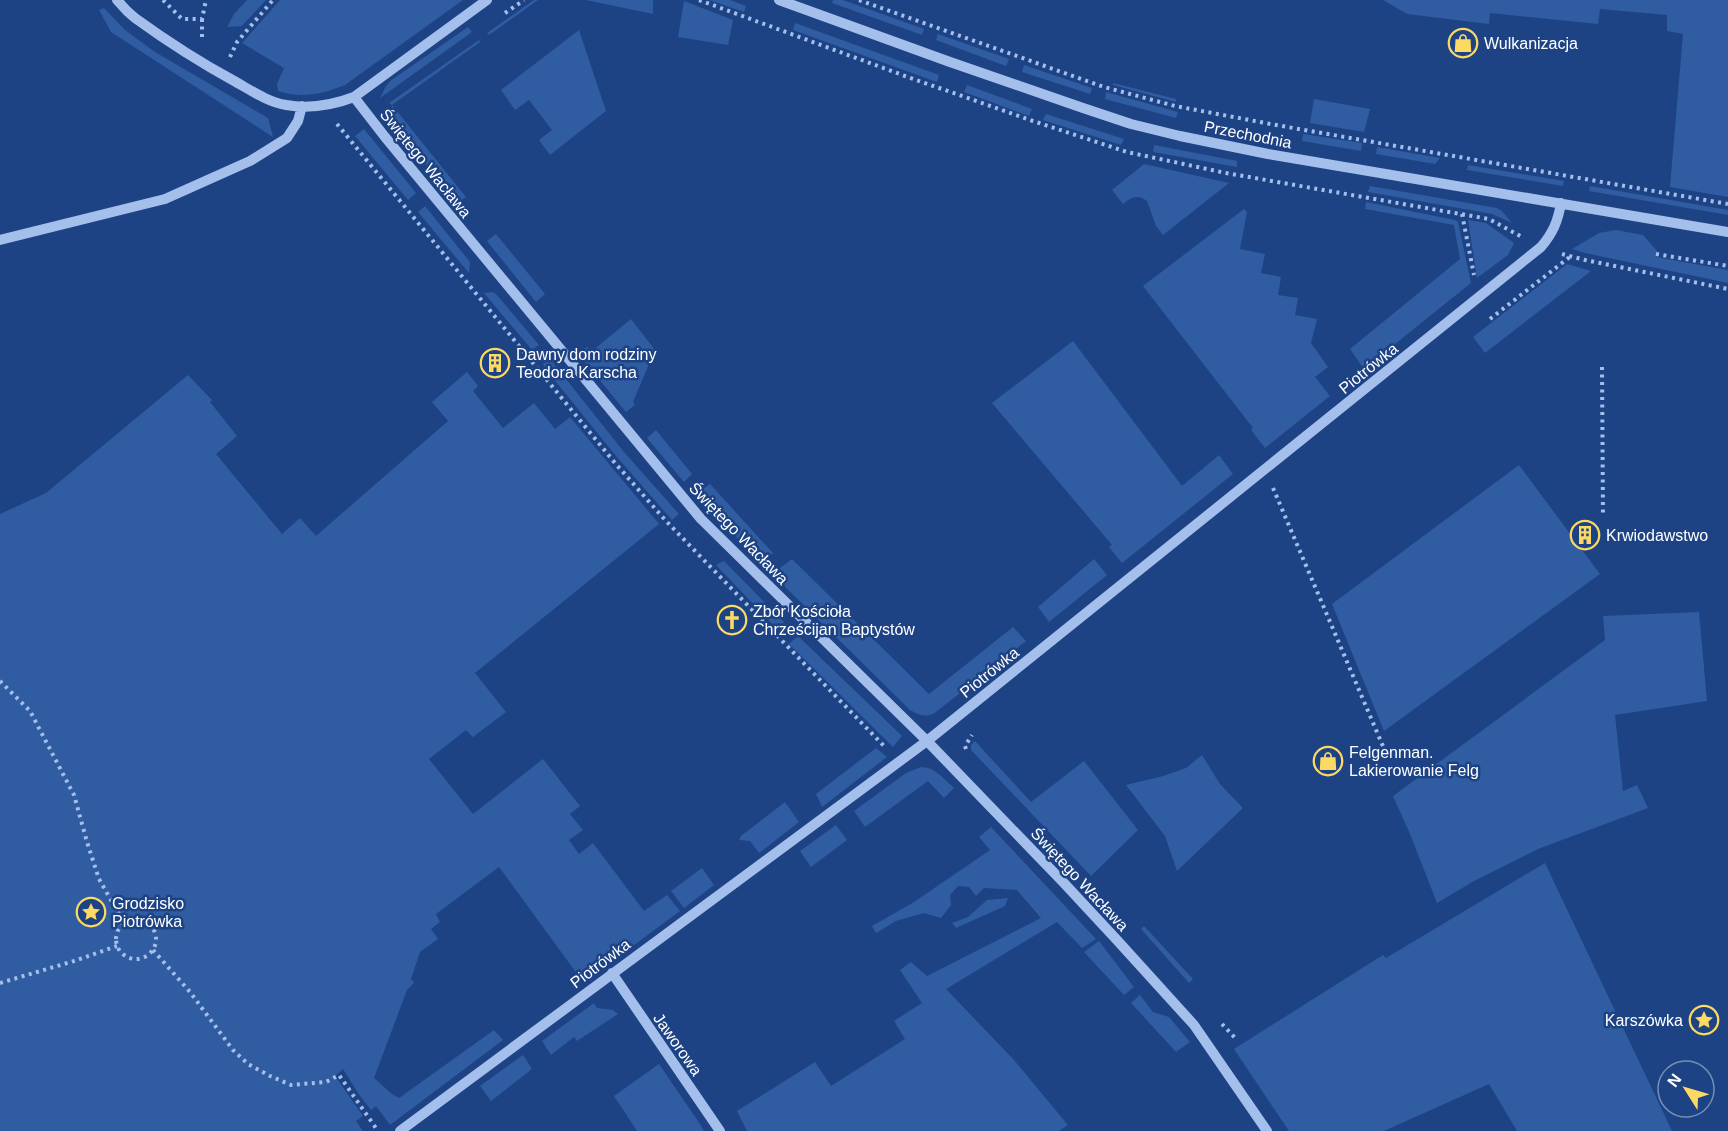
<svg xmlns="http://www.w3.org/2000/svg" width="1728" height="1131" font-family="Arial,sans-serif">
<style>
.green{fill:#305ca2}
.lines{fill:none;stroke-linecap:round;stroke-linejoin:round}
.path{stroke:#a4bfeb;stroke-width:4;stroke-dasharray:3 4.5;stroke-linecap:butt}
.minor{stroke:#a4bfeb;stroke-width:10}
.labels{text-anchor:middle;stroke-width:5;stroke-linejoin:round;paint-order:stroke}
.poi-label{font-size:16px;fill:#fff;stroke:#1d4385;text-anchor:start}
.street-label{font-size:16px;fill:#fff;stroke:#1d4385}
</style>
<rect width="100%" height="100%" fill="#1d4385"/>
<path class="green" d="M 247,0 L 266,0 L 242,26 L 227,27 L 234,14 Z
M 280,0 L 463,0 L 345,85 C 323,94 301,99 278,91 L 277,84 L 284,68 L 242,43 Z
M 534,0 L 538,0 L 489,35 L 487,33 Z
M 586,0 L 653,0 L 653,14 Z
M 709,0 L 730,0 L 746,6 L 744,12 Z
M 833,0 L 843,0 L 924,29 L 922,35 L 832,3 Z
M 1383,0 L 1728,0 L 1728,197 L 1670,187 L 1683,34 L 1667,31 L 1667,15 L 1600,9 L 1598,24 L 1490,13 L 1489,24 L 1407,14 Z
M 684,1 L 733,20 L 728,45 L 678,37 Z
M 104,8 L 125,30 L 155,52 L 268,118 L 273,137 L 111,32 L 99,10 Z
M 795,23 L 939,75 L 937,82 L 793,30 Z
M 468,27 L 472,32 L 380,98 L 385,88 L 390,81 Z
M 579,30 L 606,111 L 550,155 L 539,140 L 552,130 L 529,100 L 515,110 L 501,90 Z
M 938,34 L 1009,59 L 1006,66 L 936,40 Z
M 479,40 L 480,42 L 392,105 L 466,197 L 457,203 L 391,121 L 396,117 L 391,111 L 392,105 L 389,103 Z
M 1024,65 L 1092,88 L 1090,94 L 1022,72 Z
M 1113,83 L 1176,99 L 1176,102 L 1113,85 Z
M 967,85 L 1032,109 L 1029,116 L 964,92 Z
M 1106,92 L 1178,112 L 1176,118 L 1105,99 Z
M 1314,99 L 1370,109 L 1364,132 L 1310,123 Z
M 1046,114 L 1124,139 L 1121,145 L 1043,120 Z
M 364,129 L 416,193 L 408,200 L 355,136 Z
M 1303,134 L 1362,143 L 1361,151 L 1302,141 Z
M 1154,145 L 1237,161 L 1237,167 L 1153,152 Z
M 1377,147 L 1440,158 L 1435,164 L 1376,154 Z
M 1144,164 L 1229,183 L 1163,235 L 1156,226 L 1147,201 C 1138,194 1131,197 1123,204 L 1112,190 Z
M 1468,165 L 1564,181 L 1563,186 L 1467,170 Z
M 1370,186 L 1497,208 L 1502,211 L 1512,223 L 1492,214 L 1368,192 Z
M 1590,186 L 1728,210 L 1728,215 L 1589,191 Z
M 1366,202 L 1455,220 L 1458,222 L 1471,283 L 1364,369 L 1350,349 L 1460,259 L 1454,225 L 1365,209 Z
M 425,206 L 470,262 L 469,273 L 418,212 Z
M 1244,209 L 1247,212 L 1240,249 L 1265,254 L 1261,273 L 1281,277 L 1278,295 L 1298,298 L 1295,315 L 1317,319 L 1311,343 L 1328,367 L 1315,377 L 1330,396 L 1265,448 L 1251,430 L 1253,428 L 1143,286 Z
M 1468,220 L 1486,223 L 1514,243 L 1508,255 L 1477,278 Z
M 1616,230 L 1643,235 L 1657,251 L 1656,257 L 1728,270 L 1728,283 L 1585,253 L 1572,249 L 1599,233 Z
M 496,234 L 545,294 L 536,302 L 487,241 Z
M 1567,264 L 1591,271 L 1485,353 L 1473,337 Z
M 492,292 L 496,294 L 539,345 L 532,350 L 484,293 Z
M 631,319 L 655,350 L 633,402 L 635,405 L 626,412 L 578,354 L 587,347 L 592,351 Z
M 1073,341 L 1182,486 L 1219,455 L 1233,474 L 1122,563 L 1109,547 L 1112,545 L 992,403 Z
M 550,359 L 624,452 L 679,514 L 672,520 L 616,456 L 544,367 L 543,364 Z
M 467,372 L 478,386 L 473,391 L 503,428 L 534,403 L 555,429 L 570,417 L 659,524 L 475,673 L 506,712 L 473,737 L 466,730 L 429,759 L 473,814 L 543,759 L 580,806 L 570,814 L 583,830 L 569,840 L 579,854 L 593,843 L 644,911 L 667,895 L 680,911 L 587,980 L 575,971 L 499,867 L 436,914 L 440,922 L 431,929 L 438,939 L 420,952 L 411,979 L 414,983 L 407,990 L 374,1078 L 392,1094 L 399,1098 L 494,1030 L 503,1040 L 390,1125 L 376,1106 L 371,1110 L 360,1096 L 343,1069 L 335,1076 L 363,1116 L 356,1121 L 363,1131 L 0,1131 L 0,514 L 46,493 L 188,375 L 212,400 L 210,402 L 237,436 L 216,454 L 282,534 L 300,518 L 316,536 L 448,421 L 432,402 Z
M 656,430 L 692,474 L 684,482 L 647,438 Z
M 1519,465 L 1600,574 L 1384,731 L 1332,604 Z
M 710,484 L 773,553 L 761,563 L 696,494 Z
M 792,559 L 929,694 L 1013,627 L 1026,641 L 936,712 C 927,718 920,716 910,710 L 772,574 Z
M 1094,559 L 1107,575 L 1049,622 L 1038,607 Z
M 724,561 L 784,622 L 777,629 L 716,565 Z
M 1699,612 L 1707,701 L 1615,715 L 1623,791 L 1637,785 L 1648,808 L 1538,849 L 1474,881 L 1437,903 L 1410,834 L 1393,796 L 1605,640 L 1603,616 Z
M 798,636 L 902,736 L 893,747 L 789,644 Z
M 975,741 L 1031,802 L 1084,761 L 1138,830 L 1091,876 L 971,750 L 971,745 Z
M 876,748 L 887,757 L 822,807 L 816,794 Z
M 1202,755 L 1220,784 L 1243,808 L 1177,871 L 1165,836 L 1126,785 L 1163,776 L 1186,768 Z
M 921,767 C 935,767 944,779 954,788 L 944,798 L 928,781 L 865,827 L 854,811 L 906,773 Z
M 785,802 L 799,822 L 759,853 L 750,841 L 739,840 L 741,836 Z
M 836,825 L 847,840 L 811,867 L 800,851 Z
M 991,827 L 1096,939 L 1082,948 L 1057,922 L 946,989 L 1014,1060 L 1068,1125 L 1059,1131 L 747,1131 L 737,1111 L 815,1062 L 831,1086 L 905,1039 L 894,1021 L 922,1003 L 900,970 L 911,962 L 927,976 L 1041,918 L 1017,890 L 984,888 L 976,896 L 969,887 L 958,886 L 950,895 L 951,905 L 941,918 L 924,913 L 896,921 L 876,933 L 872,926 L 914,902 L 990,850 L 979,837 Z
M 1545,863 L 1672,1131 L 1517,1131 L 1489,1084 L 1384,1131 L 1289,1131 L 1234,1049 L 1383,955 L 1386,958 Z
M 702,868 L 714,885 L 684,908 L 671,891 Z
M 1008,898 L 1005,906 L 956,928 L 952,923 L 968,917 L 987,900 Z
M 1144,926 L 1193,979 L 1189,983 L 1141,929 Z
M 1099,941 L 1134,987 L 1124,995 L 1084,952 Z
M 1140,995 L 1153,1012 L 1169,1017 L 1190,1042 L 1176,1052 L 1131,1003 Z
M 594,1003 L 597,1008 L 613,1010 L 618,1014 L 577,1041 L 574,1037 L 551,1055 L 542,1041 Z
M 523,1055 L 532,1069 L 491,1101 L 480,1086 Z
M 659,1064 L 700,1124 L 704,1131 L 637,1131 L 614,1096 Z"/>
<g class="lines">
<path class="path" d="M 163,0 L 182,19 L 202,19 L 206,0
M 699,0 L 905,76 L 1033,121 L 1127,152 L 1226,173 L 1489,219 L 1522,237
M 859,0 L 1104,87 L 1175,106 L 1276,125 L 1728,204
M 505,13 L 524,0
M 202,19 L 202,39
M 230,57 L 237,42 L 273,0
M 337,124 L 615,463 L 667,522 L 884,746
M 1462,214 L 1474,275
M 1562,254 L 1585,260 L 1728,289
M 1656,254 L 1728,266
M 1490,319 L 1571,256
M 1602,367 L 1603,517
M 1273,488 L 1385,751 L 1389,755 L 1395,757 L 1399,754
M 0,681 L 30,711 L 74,795 L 87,842 L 99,879 L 124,923
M 966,749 L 965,746 L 972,735
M116 939a20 20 0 1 1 40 0a20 20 0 1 1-40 0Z
M 153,950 L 190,992 L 233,1050 L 248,1064 L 270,1076 L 291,1085 L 326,1082 L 339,1075 L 378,1131
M 0,983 L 74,961 L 117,946
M 1222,1024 L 1236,1039"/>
<path class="minor" d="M 117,0 L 127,11 L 135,18 C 168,42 201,63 236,82 C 252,91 268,102 286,105 C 309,109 333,105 354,97 L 487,0
M 779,0 L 950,62 L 1083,108 L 1131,124 L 1180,136 L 1268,154 L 1728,232
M 354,97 L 385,137 L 701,519 L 927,741 L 1063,882 L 1116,939 L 1194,1025 L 1267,1131
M 0,240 L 165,199 L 250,161 L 287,138 L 298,121 L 302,106
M 612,973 L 720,1131
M 400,1131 L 927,741 L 1541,247 C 1553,233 1558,221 1561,203"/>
</g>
<defs>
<g id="shop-ring" transform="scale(1.5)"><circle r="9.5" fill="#1d4385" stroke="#fbd962" stroke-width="1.5"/><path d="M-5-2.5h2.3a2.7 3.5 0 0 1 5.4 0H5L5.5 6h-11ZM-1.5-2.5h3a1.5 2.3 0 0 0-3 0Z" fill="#fbd962"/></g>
<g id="building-ring" transform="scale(1.5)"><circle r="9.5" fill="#1d4385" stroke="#fbd962" stroke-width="1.5"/><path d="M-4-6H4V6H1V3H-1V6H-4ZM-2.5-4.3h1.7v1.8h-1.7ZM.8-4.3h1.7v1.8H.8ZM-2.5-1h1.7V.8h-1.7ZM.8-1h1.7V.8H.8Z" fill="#fbd962"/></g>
<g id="church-ring" transform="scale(1.5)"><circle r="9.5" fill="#1d4385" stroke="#fbd962" stroke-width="1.5"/><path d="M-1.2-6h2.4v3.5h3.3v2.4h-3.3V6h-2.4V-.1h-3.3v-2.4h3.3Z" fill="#fbd962"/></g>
<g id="sight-ring" transform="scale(1.5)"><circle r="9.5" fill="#1d4385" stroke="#fbd962" stroke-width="1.5"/><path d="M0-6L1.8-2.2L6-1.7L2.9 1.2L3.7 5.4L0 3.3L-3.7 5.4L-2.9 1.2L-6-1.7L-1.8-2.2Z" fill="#fbd962"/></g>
</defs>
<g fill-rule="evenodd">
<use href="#shop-ring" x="1463" y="43"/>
<use href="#building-ring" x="495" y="363"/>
<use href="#building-ring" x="1585" y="535"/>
<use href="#church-ring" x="732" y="620"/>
<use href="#shop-ring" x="1328" y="761"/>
<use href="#sight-ring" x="91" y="912"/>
<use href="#sight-ring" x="1704" y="1020"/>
</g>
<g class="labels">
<g class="poi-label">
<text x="1484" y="49">Wulkanizacja</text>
<text x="516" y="360">Dawny dom rodziny<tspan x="516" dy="18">Teodora Karscha</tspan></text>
<text x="1606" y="541">Krwiodawstwo</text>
<text x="753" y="617">Zbór Kościoła<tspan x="753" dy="18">Chrześcijan Baptystów</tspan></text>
<text x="1349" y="758">Felgenman.<tspan x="1349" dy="18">Lakierowanie Felg</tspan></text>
<text x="112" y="909">Grodzisko<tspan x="112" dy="18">Piotrówka</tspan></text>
<text x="1683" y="1026" text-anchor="end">Karszówka</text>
</g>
<g class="street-label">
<text transform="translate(1248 134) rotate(11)" y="6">Przechodnia</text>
<text transform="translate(426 163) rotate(51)" y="6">Świętego Wacława</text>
<text transform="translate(1368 368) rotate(-39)" y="6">Piotrówka</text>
<text transform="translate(739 533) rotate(46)" y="6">Świętego Wacława</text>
<text transform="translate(989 672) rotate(-39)" y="6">Piotrówka</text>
<text transform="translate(1080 879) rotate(47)" y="6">Świętego Wacława</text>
<text transform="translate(600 963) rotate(-37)" y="6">Piotrówka</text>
<text transform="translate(678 1044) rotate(55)" y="6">Jaworowa</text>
</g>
</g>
<g transform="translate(1686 1089) rotate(307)"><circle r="28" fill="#1d4385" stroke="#778eb6" stroke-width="1.5"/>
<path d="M0-4.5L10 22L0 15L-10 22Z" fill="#fbd962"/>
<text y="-9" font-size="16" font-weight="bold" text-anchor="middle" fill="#ffffff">N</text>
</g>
</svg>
